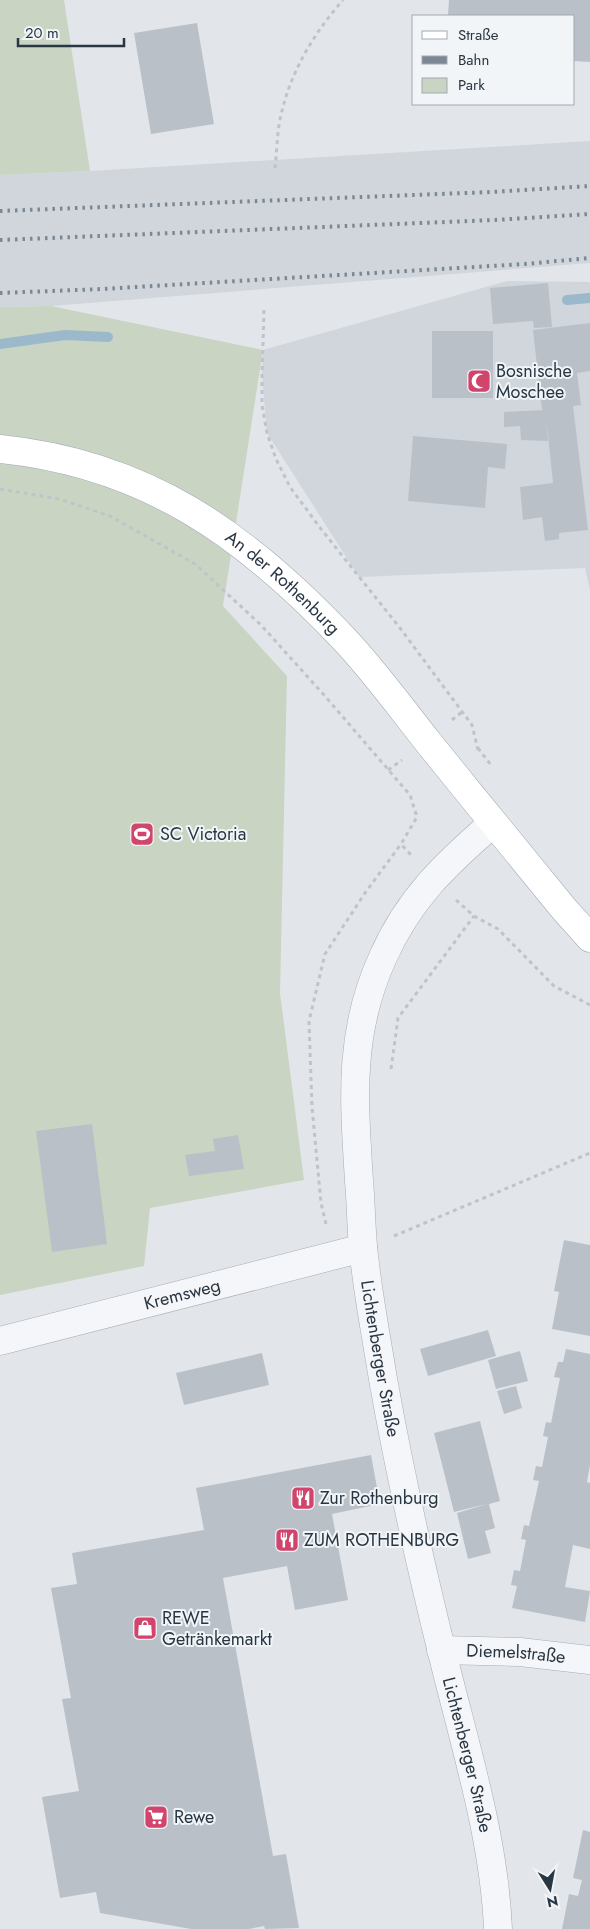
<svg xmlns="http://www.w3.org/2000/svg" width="590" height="1929" font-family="Jost,sans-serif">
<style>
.built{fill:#d0d6dc}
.green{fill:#c9d4c3}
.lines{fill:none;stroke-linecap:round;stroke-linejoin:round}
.stream{stroke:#9cb9cb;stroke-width:10}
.building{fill:#b9c0c8}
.minor-casing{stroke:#a7aeb5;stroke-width:29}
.major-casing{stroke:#a1acb6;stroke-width:29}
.path{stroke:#c0c4ca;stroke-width:3;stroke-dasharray:4 4;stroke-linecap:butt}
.minor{stroke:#f5f6f9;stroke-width:28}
.major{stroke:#fff;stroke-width:28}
.rail{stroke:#7b8894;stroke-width:4;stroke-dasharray:2.5 5;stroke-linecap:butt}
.labels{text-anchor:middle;stroke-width:4;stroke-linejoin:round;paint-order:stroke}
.poi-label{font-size:18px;fill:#293643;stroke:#f1f5f8;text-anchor:start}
.street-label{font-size:18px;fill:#293643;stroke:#f1f5f8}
</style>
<rect width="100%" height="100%" fill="#e2e6ea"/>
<path class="built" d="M 590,141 L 590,263 L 51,306 L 0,307 L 0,175 L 90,171 Z
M 507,281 L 590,282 L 590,590 L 585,568 L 359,577 L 267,433 L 262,375 L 263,350 Z"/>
<path class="green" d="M 0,0 L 64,0 L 90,171 L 0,175 Z
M 51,306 L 263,350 L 223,606 L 287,676 L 280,993 L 304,1180 L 150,1208 L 144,1266 L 0,1295 L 0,307 Z"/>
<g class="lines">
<path class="stream" d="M 567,300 L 590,298
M 0,344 L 65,335 L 108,337"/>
</g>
<path class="building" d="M 449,0 L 590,0 L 590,62 L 574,61 L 574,16 L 448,16 Z
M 197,23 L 214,124 L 151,134 L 134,33 Z
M 548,283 L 552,327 L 534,328 L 533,321 L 493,324 L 490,288 Z
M 590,323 L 590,371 L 577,373 L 581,405 L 573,406 L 588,530 L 559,533 L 559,539 L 545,541 L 542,517 L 523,520 L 520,487 L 553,483 L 546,416 L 548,441 L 521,440 L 520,426 L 504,427 L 504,412 L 545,410 L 542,410 L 533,330 Z
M 432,331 L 493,331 L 493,398 L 432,398 Z
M 413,436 L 507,444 L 505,469 L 488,467 L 485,508 L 408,501 Z
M 92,1124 L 107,1244 L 52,1252 L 36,1131 Z
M 238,1135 L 244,1169 L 189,1176 L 185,1155 L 215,1151 L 213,1139 Z
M 564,1240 L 590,1245 L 590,1336 L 552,1329 L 559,1292 L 554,1291 Z
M 488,1330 L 496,1356 L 428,1376 L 420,1349 Z
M 566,1349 L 590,1354 L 590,1465 L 587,1482 L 590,1483 L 590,1549 L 573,1545 L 565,1587 L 590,1591 L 585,1622 L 512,1608 L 517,1586 L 511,1585 L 514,1570 L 520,1571 L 526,1540 L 521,1539 L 524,1525 L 529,1526 L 539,1481 L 533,1480 L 536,1466 L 542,1467 L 548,1437 L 543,1436 L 546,1422 L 551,1423 L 560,1378 L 554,1377 L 558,1362 L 563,1362 Z
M 520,1351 L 528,1381 L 496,1389 L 488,1360 Z
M 262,1353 L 269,1385 L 184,1405 L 176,1373 Z
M 516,1386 L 522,1408 L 504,1414 L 497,1391 Z
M 480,1421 L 500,1501 L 489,1504 L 495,1528 L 485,1531 L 491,1553 L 468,1559 L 457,1513 L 487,1504 L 454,1512 L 434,1433 Z
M 371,1455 L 380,1504 L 332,1514 L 348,1600 L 295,1610 L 287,1566 L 223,1578 L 273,1856 L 286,1854 L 299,1928 L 265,1929 L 264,1926 L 249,1929 L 191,1929 L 100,1913 L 96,1892 L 60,1898 L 42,1797 L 79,1791 L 62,1699 L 71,1698 L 51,1588 L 77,1584 L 72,1553 L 204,1530 L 196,1488 Z
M 583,1830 L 590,1832 L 590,1929 L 562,1929 L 569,1894 L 578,1896 L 582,1880 L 573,1878 Z"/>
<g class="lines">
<g class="minor-casing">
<g id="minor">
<path id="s1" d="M 493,823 C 446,864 409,898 383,957 C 348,1033 354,1100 359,1181 C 361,1203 361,1224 363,1246 C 367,1290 376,1335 383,1379 C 399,1469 419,1559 441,1648 C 463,1740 494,1834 498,1929"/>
<path id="s2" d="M 0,1341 L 363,1248"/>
<path id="s3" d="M 441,1650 L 520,1652 L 590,1660"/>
</g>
</g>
<g class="major-casing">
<g id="major">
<path id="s4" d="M 0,449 C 147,464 246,535 345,640 C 375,672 401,708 428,742 C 473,798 519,854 564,909 L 590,938"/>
</g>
</g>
<path class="path" d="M 275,168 C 277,150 277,129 282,111 C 292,69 315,32 343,0
M 264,310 L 262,375 L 262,405 L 267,433 L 276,459 L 290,487 L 321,529 L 400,628 L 472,725 L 478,750
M 0,489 L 59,499 L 110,516 L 195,564 L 261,625 L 324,695 L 410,795 L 417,817 L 401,844 L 411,855
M 452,720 L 462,712
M 478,748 L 491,765
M 388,770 L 402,760
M 456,900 L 474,916 L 498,929 L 554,986 L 590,1005
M 391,1069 L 398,1018 L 474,916
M 326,1224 L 321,1203 L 312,1107 L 309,1021 L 325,954 L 365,893 L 401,844
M 394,1236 L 590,1153"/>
<use href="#minor" class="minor"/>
<use href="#major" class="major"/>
<path class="rail" d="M 0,211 L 491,192 L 590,186
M 0,240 L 495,220 L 590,214
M 0,293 L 102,289 L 525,264 L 590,258"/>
</g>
<defs>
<g id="mosque-square" transform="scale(1.25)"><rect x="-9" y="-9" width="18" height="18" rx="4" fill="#d1456c" stroke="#f1f5f8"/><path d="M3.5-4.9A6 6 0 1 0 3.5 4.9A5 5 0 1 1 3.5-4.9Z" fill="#fff"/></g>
<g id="stadium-square" transform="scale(1.25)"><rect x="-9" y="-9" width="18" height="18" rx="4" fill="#d1456c" stroke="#f1f5f8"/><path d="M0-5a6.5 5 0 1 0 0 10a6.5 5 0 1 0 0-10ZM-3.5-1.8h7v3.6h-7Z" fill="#fff"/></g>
<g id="restaurant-square" transform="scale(1.25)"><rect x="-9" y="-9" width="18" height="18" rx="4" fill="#d1456c" stroke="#f1f5f8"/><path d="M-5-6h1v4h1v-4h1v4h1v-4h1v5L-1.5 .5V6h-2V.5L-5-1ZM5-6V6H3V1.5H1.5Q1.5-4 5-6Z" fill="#fff"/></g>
<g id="shop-square" transform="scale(1.25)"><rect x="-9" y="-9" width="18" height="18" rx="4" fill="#d1456c" stroke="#f1f5f8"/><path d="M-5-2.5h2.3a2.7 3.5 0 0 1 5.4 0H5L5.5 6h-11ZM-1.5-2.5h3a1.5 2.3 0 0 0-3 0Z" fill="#fff"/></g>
<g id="supermarket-square" transform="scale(1.25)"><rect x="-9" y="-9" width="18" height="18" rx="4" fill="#d1456c" stroke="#f1f5f8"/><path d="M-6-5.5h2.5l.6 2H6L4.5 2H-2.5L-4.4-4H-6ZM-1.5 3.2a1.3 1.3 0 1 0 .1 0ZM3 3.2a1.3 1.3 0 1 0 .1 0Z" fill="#fff"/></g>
</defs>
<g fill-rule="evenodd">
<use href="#mosque-square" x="479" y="381"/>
<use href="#stadium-square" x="142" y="834"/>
<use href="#restaurant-square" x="303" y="1498"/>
<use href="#restaurant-square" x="287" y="1540"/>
<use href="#shop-square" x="145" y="1628"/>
<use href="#supermarket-square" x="156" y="1817"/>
</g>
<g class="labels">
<g class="poi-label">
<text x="496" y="377">Bosnische<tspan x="496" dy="21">Moschee</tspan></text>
<text x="160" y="840">SC Victoria</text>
<text x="320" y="1504">Zur Rothenburg</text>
<text x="304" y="1546">ZUM ROTHENBURG</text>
<text x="162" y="1624">REWE<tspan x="162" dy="21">Getränkemarkt</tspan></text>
<text x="174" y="1823">Rewe</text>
</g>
<g class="street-label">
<text dy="6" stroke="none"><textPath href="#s4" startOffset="319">An der Rothenburg</textPath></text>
<text dy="6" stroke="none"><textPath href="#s2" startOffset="188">Kremsweg</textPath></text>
<text dy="6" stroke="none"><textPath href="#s1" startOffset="582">Lichtenberger Straße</textPath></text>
<text dy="6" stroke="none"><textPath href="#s3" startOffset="75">Diemelstraße</textPath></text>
<text dy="6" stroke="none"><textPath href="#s1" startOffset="988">Lichtenberger Straße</textPath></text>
</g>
</g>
<rect x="412" y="15" width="162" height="90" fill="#f1f5f8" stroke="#a1a9b0"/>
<rect x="422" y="31" width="25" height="8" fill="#ffffff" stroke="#a1a9b0"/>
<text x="458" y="40" font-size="15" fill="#293643">Straße</text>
<rect x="422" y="56" width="25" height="8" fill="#7b8894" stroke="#a1a9b0"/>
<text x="458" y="65" font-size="15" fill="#293643">Bahn</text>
<rect x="422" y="78" width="25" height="15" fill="#c9d4c3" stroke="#a1a9b0"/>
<text x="458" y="90" font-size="15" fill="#293643">Park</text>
<g transform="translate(550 1889) rotate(169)" stroke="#f1f5f8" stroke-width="4" paint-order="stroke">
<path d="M0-4L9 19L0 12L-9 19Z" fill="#293643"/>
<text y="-8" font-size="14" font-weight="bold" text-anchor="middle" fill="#293643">N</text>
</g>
<path d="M18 38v8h106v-8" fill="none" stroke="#293643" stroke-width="2.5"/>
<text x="25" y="38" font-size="15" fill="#293643" stroke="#f1f5f8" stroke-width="4" paint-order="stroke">20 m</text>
</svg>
